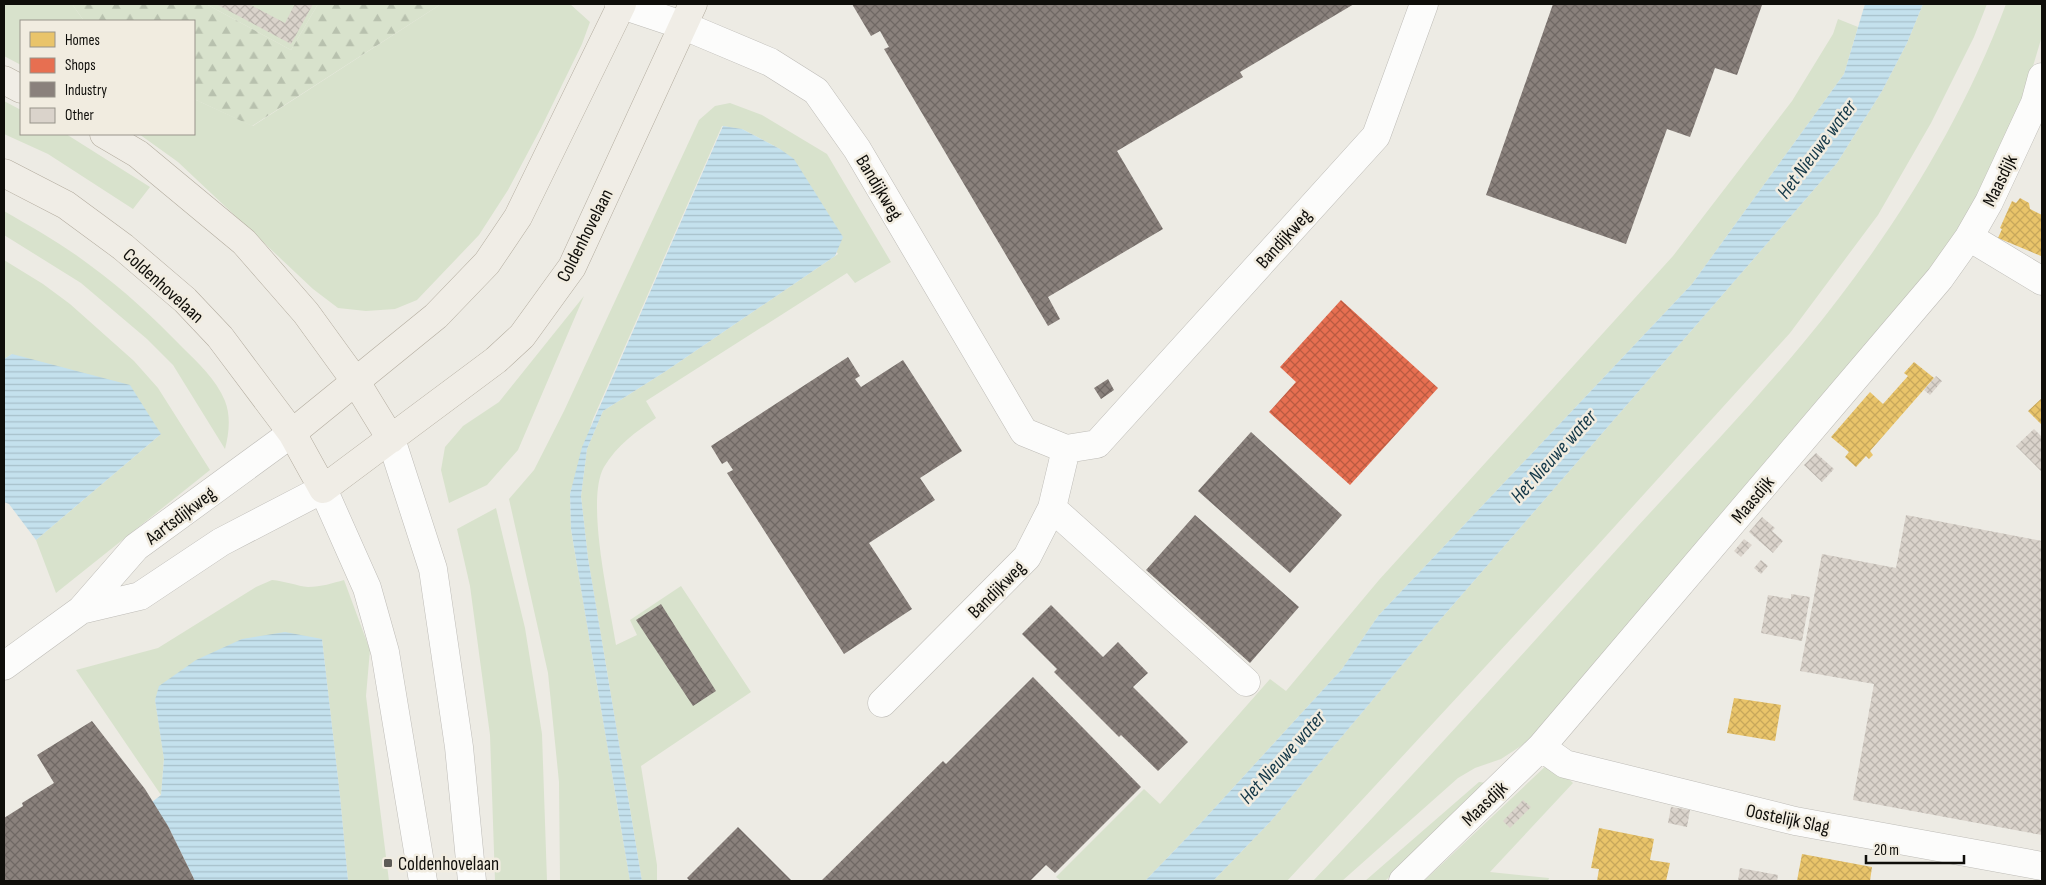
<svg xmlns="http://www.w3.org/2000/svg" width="2046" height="885" font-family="'Sofia Sans Condensed',sans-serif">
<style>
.green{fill:#d8e2cc}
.forest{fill:url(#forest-firs)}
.water{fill:url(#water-rules)}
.homes{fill:url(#homes-cross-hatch)}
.shops{fill:url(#shops-cross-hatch)}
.industry{fill:url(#industry-cross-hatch)}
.building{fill:url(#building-cross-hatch)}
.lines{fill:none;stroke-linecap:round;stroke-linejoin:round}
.minor-casing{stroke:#bebcb7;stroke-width:29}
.major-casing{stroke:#b3ac9f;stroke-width:29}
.minor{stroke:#fcfcfb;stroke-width:28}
.major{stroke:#f0ede6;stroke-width:28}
.poi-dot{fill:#5d5b56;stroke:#f1ece0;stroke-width:2}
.labels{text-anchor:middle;stroke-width:5;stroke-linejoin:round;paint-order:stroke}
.street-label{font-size:19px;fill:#0f0e0a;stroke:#f1ece0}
.poi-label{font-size:19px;fill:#0f0e0a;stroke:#f1ece0;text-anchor:start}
.water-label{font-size:20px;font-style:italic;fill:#133747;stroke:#f1ece0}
</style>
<defs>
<pattern id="forest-firs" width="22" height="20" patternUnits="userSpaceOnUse" patternTransform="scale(1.25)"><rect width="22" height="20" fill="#d8e2cc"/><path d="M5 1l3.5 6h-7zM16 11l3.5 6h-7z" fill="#b8c1ae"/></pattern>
<pattern id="water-rules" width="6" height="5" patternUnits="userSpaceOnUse" patternTransform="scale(1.25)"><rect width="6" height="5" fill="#c4e1ed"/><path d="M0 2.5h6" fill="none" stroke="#a7c0ca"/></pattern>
<pattern id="homes-cross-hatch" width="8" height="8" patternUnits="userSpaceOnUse" patternTransform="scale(1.25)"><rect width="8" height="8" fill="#e9c46a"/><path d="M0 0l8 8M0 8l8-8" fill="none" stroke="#c7a75b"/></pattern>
<pattern id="shops-cross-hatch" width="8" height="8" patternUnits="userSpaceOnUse" patternTransform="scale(1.25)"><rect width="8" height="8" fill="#e76f51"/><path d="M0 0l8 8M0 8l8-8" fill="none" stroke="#ba5a41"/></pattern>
<pattern id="industry-cross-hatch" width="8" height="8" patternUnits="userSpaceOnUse" patternTransform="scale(1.25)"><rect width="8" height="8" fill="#8a817c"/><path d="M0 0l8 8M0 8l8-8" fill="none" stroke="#6f6864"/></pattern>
<pattern id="building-cross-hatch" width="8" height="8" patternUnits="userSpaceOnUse" patternTransform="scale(1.25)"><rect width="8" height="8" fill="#dad3cb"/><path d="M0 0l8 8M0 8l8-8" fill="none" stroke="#bab4ad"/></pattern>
</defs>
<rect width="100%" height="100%" fill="#edebe4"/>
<path class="green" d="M 4,4 L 72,4 L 84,21 L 21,21 L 21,65 L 4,56 Z
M 206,4 L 318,4 L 291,50 Z
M 441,4 L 570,4 L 590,22 L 582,44 L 541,128 L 508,190 L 479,235 L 417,300 L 395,309 L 366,311 L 338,308 L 313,289 L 178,162 L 139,134 L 194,134 L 194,99 L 253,126 Z
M 1923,4 L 1987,4 L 1974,37 L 1931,123 L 1878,215 L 1790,333 L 1597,546 L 1287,881 L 1213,881 L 1271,821 L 1433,628 L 1837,163 L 1882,91 L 1907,43 Z
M 2006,4 L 2042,4 L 2042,36 L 2022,103 L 1982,189 L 1960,229 L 1923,279 L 1535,737 L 1501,759 L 1475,768 L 1458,778 L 1342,881 L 1313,881 C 1423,765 1530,646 1637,527 C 1693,466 1751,406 1804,342 C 1887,242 1960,127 2006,4 Z
M 1838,19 L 1858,27 L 1844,74 L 1692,284 L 1378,616 L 1342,669 L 1199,825 L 1145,881 L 1061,881 L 1056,877 L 1144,789 L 1160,804 L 1270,679 L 1286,691 L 1379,580 L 1673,256 L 1792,101 L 1833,34 Z
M 4,101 L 21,110 L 21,134 L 66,134 L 150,187 L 133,209 L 48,154 L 4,134 Z
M 730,103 L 762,115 L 827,154 L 891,262 L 855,283 L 847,273 L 646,401 L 656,418 C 636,432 617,445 604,467 C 585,500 610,605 616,645 L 637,635 L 630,620 L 681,586 L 751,692 L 641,766 L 657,865 L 657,881 L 642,881 L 588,558 L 581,496 L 587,449 L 603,411 L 666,371 L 838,254 L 780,149 L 742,129 L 722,126 L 593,419 L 570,494 L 571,529 L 630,881 L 560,881 L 559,782 L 548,673 L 509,499 L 534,470 L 564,411 L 699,120 L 715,106 Z
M 4,211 C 33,228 64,245 91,266 C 124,290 154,318 182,347 C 198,363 216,379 225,401 C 231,416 229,434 225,449 L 173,365 L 147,339 L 81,283 L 4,235 Z
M 4,260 L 43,284 L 70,304 L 134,361 L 158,388 L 210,470 L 56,593 L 36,540 L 161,434 L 12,354 L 4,359 Z
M 584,296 L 518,450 L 487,485 L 449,503 L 441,470 L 445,447 L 463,426 L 499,402 Z
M 496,508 L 525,628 L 542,734 L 547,881 L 495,881 L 490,735 L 470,586 L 457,529 Z
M 272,580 C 285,581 297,586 308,587 C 321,587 333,583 344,580 L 370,650 L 366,696 L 389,881 L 348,881 L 340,796 L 322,639 L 155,700 L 164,758 L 161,795 L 76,670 L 158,648 L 256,587 Z
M 1550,762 L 1573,783 L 1490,872 L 1549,878 L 1548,881 L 1424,881 Z
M 1479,782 L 1487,783 L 1385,881 L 1365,881 Z"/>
<path class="forest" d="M 72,4 L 206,4 L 291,50 L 318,4 L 441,4 L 252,126 L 194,99 L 194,21 L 84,21 Z"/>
<path class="water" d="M 1865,4 L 1923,4 L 1907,43 L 1882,91 L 1837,163 L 1433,628 L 1271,821 L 1213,881 L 1145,881 L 1199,825 L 1342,669 L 1378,616 L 1692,284 L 1844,74 Z
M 723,126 L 742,129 L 780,149 L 794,159 L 843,237 L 835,256 L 666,371 L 603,411 L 587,449 L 581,496 L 588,558 L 642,881 L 630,881 L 571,529 L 570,494 L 582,447 Z
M 12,354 L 130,385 L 161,434 L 36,540 L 9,504 L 4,502 L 4,359 Z
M 285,632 L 322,639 L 340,796 L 348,881 L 195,881 L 168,826 L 152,802 L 161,795 L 164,759 L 155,700 L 159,686 L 196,660 L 242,639 Z"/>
<path class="homes" d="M 2020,198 L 2029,203 L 2030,209 L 2042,215 L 2042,252 L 2041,256 L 1998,238 L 2002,229 L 2000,228 L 2012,201 L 2016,203 Z
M 1914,362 L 1934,378 L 1870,451 L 1873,455 L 1869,459 L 1866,456 L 1856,467 L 1845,457 L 1849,452 L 1831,437 L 1870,392 L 1883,404 L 1908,376 L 1904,373 Z
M 2042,398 L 2042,425 L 2028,411 Z
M 1734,698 L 1781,705 L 1775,741 L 1727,733 Z
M 1599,828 L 1654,839 L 1650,860 L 1670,863 L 1666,881 L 1597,881 L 1599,869 L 1591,868 Z
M 1802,854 L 1872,867 L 1870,881 L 1797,881 Z"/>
<path class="shops" d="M 1341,300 L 1438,388 L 1350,485 L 1269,412 L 1296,382 L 1280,367 Z"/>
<path class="industry" d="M 852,4 L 1354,4 L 1240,72 L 1243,77 L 1117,151 L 1163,229 L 1048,297 L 1060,319 L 1048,326 L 884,49 L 889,47 L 880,31 L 871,36 Z
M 1553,4 L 1762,5 L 1737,75 L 1715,68 L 1690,137 L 1667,129 L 1626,244 L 1486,195 Z
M 848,357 L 860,376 L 855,379 L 861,387 L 903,360 L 962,451 L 920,478 L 935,500 L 869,543 L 912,609 L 844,654 L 727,473 L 733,470 L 727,461 L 722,464 L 711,446 Z
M 1108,379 L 1114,390 L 1101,399 L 1094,388 Z
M 1251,432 L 1342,515 L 1290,573 L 1198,491 Z
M 1195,515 L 1299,607 L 1250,663 L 1146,570 Z
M 661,604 L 716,691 L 693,706 L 636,620 Z
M 1051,605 L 1103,657 L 1118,642 L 1148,673 L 1133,687 L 1188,742 L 1158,771 L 1121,735 L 1119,737 L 1054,672 L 1057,669 L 1022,634 Z
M 1033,677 L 1141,787 L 1055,873 L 1046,865 L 1030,881 L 821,881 L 943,761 L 946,764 Z
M 92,721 L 145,789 L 168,826 L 195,881 L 4,881 L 4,818 L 23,806 L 22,803 L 54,783 L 37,755 Z
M 738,827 L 792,881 L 690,881 L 687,878 Z"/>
<path class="building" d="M 216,4 L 249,4 L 285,23 L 295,4 L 313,4 L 291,44 Z
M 1936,376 L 1942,381 L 1930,395 L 1924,390 Z
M 2034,429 L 2042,437 L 2042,472 L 2016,446 Z
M 1816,453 L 1834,469 L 1822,482 L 1804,465 Z
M 1906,515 L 2042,541 L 2042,835 L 1853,800 L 1874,684 L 1800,671 L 1822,554 L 1896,568 Z
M 1762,517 L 1775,528 L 1772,531 L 1783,541 L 1773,553 L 1749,532 Z
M 1744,539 L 1752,545 L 1741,557 L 1734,551 Z
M 1761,560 L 1768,566 L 1761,574 L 1754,568 Z
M 1791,594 L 1810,597 L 1802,641 L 1761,633 L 1768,595 L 1791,599 Z
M 1523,800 L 1531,807 L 1510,828 L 1503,821 Z
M 1671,807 L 1690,810 L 1687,827 L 1668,823 Z
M 1740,868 L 1778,875 L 1777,881 L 1738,881 Z"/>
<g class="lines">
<g class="minor-casing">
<path id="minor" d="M 619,4 L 682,25 L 770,62 L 816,91 L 857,149 L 1024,432 L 1066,449 L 1097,444 L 1376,136 L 1424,4
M 1969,237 L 2042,281
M 391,439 L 433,569 L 459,747 L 472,881
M 1052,508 L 1246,682
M 81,610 L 140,596 L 221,542 L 323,489 L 367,588 L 385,652 L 423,881
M 4,666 L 81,610 L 136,547 L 292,433
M 882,703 L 1027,557 L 1052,508 L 1066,449
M 1541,747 L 1565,764 L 1795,821 L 2042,866
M 1403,881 L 1541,747 L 1940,278 L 1969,237 L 1989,202 L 2035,103 L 2042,77"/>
</g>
<g class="major-casing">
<path id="major" d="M 4,80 L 21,89
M 104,134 L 138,154 L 244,242 L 306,313 L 356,382 L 391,439
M 4,173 L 66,205 L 123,247 L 185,300 L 220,337 L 292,433 L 323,489 L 496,360 L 522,336 L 572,267 L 693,4
M 292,433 L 436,316 L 487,263 L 518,217 L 622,4"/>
</g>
<use href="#minor" class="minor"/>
<use href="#major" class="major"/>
</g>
<rect class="poi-dot" x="383" y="858" width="10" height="10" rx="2.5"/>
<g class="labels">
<g class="street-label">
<text transform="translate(1999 180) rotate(-64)" y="7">Maasdijk</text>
<text transform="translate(880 187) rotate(59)" y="7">Bandijkweg</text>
<text transform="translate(584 235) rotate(-63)" y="7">Coldenhovelaan</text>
<text transform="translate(1283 238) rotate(-48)" y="7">Bandijkweg</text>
<text transform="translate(164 285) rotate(42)" y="7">Coldenhovelaan</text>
<text transform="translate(1752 499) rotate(-50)" y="7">Maasdijk</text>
<text transform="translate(180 515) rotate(-37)" y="7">Aartsdijkweg</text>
<text transform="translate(996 589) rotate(-45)" y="7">Bandijkweg</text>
<text transform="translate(1484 803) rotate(-44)" y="7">Maasdijk</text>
<text transform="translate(1788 818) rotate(12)" y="7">Oostelijk Slag</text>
</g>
<g class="poi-label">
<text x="398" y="870">Coldenhovelaan</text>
</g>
<g class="water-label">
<text transform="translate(1816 149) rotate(-53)" y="7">Het Nieuwe water</text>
<text transform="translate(1553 456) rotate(-48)" y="7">Het Nieuwe water</text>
<text transform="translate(1282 757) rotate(-48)" y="7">Het Nieuwe water</text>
</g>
</g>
<rect width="2046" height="885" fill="none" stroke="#0f0e0a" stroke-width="10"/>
<rect x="20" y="20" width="175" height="115" fill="#f1ece0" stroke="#97938a"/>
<rect x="30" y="32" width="25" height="15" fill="#e9c46a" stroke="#97938a"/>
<text x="65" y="45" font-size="15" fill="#0f0e0a">Homes</text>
<rect x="30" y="58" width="25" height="15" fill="#e76f51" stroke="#97938a"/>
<text x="65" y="70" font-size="15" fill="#0f0e0a">Shops</text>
<rect x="30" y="82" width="25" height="15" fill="#8a817c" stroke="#97938a"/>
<text x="65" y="95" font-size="15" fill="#0f0e0a">Industry</text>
<rect x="30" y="108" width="25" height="15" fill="#dad3cb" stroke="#97938a"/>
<text x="65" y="120" font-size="15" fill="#0f0e0a">Other</text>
<path d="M1866 855v8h98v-8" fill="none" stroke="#0f0e0a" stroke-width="2.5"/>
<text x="1874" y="855" font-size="15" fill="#0f0e0a" stroke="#f1ece0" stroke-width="4" paint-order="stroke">20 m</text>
</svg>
